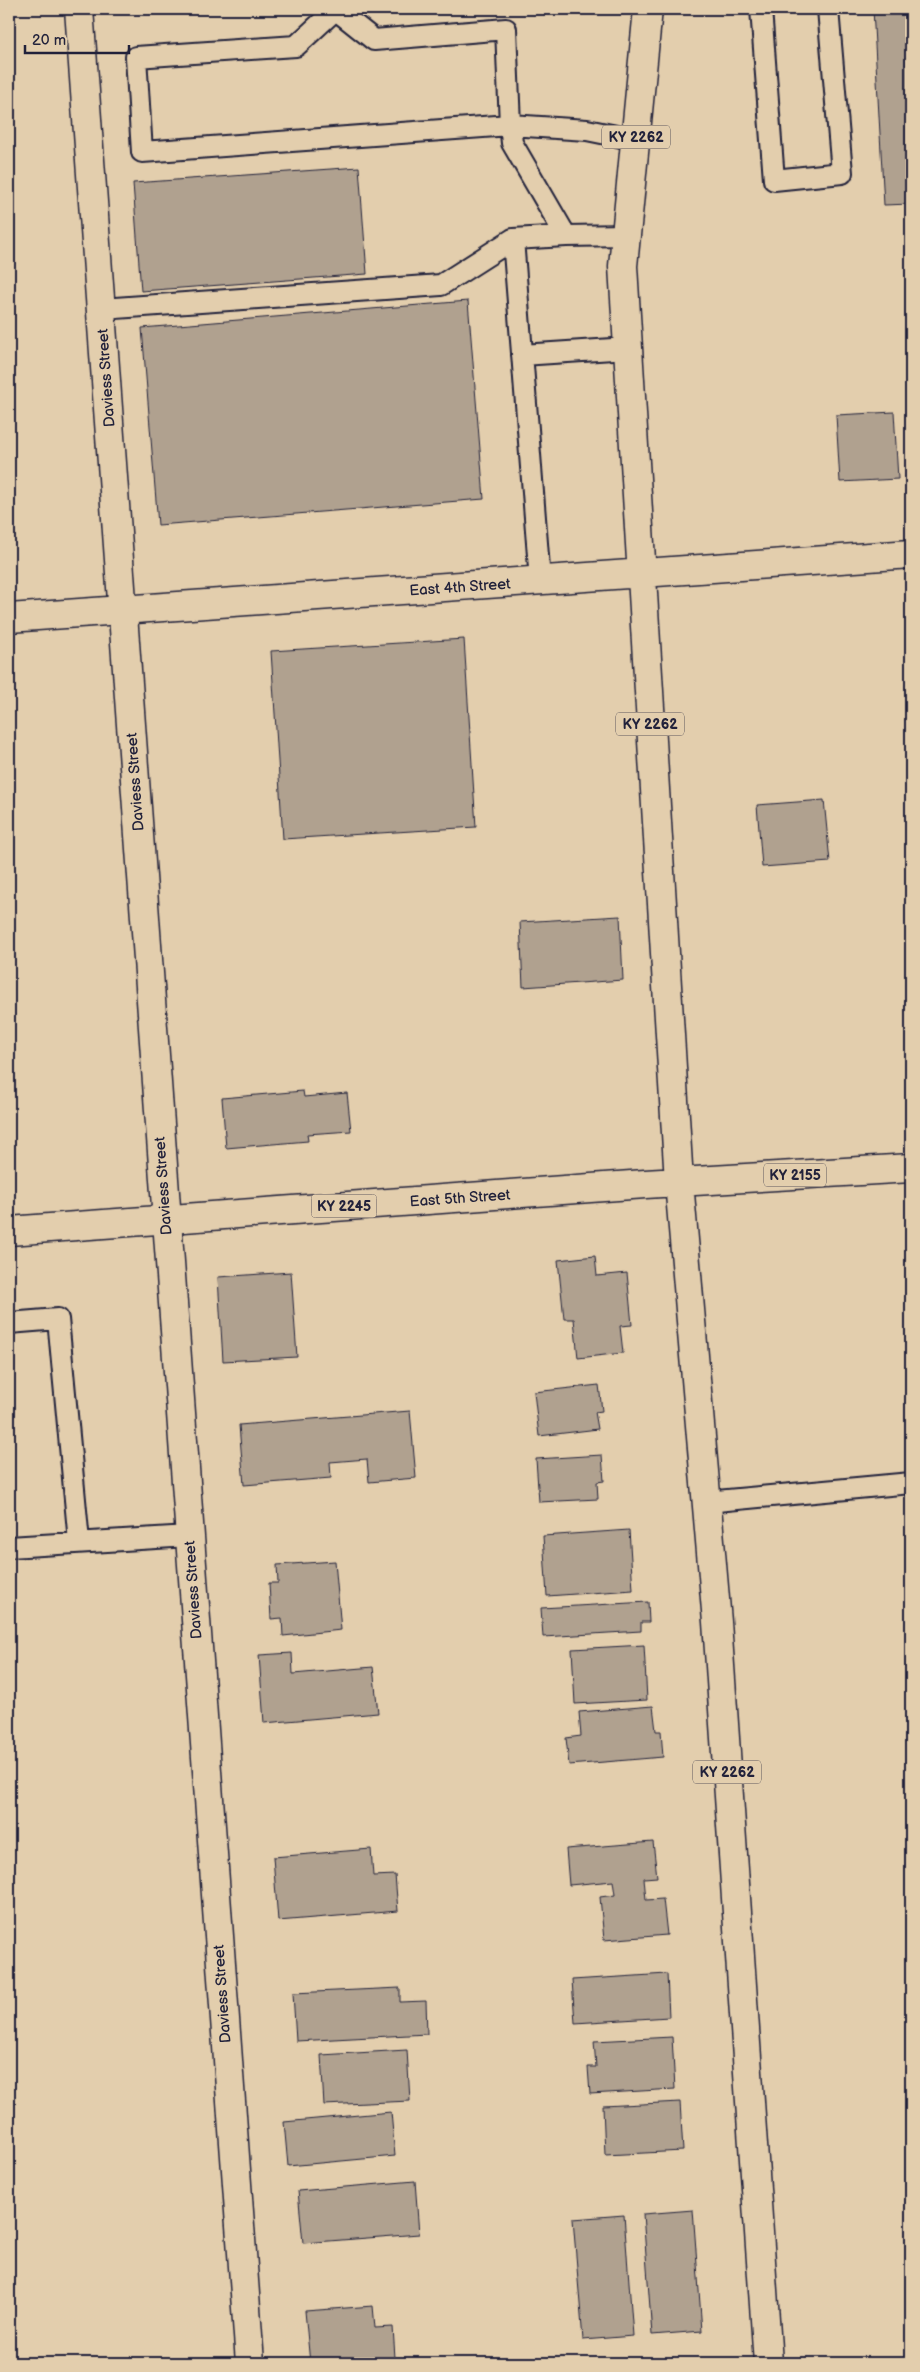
<svg xmlns="http://www.w3.org/2000/svg" width="920" height="2372" font-family="'Balsamiq Sans',sans-serif">
<style>
.building{fill:#b0a18f;stroke:#22223b}
.lines{fill:none;stroke-linecap:round;stroke-linejoin:round}
.service-casing{stroke:#22223b;stroke-width:24}
.minor-casing{stroke:#22223b;stroke-width:31}
.primary-casing{stroke:#22223b;stroke-width:31}
.service{stroke:#e3cead;stroke-width:20}
.minor{stroke:#e3cead;stroke-width:28}
.primary{stroke:#e3cead;stroke-width:28}
.labels{text-anchor:middle;stroke-width:4;stroke-linejoin:round;paint-order:stroke}
.shield{fill:#e3cead;stroke:#5c565d;stroke-width:1}
.shield-label{font-size:14px;font-weight:bold;fill:#22223b}
.street-label{font-size:15px;fill:#22223b;stroke:#e3cead}
</style>
<rect width="100%" height="100%" fill="#e3cead"/>
<filter id="ink" filterUnits="userSpaceOnUse"><feTurbulence type="fractalNoise" baseFrequency=".02" numOctaves="2"/><feDisplacementMap in="SourceGraphic" scale="10" xChannelSelector="R" yChannelSelector="G"/><feConvolveMatrix kernelMatrix="1 2 1 2 8 2 1 2 1" color-interpolation-filters="sRGB"/></filter>
<g filter="url(#ink)">
<path class="building" d="M 873,9 L 911,9 L 911,204 L 884,205 Z
M 359,167 L 367,274 L 141,291 L 133,183 Z
M 468,301 L 484,499 L 158,525 L 142,328 Z
M 894,412 L 898,479 L 840,482 L 836,415 Z
M 464,639 L 476,827 L 283,839 L 271,651 Z
M 824,800 L 830,862 L 762,867 L 757,805 Z
M 620,916 L 623,980 L 523,987 L 520,922 Z
M 303,1091 L 304,1097 L 347,1093 L 351,1131 L 307,1134 L 308,1141 L 226,1148 L 222,1098 Z
M 595,1256 L 597,1276 L 627,1273 L 632,1325 L 620,1326 L 623,1353 L 578,1358 L 574,1319 L 564,1319 L 558,1260 Z
M 291,1272 L 297,1357 L 223,1361 L 218,1277 Z
M 599,1385 L 602,1411 L 595,1412 L 598,1429 L 539,1436 L 534,1392 Z
M 410,1411 L 416,1478 L 369,1482 L 367,1459 L 330,1462 L 331,1478 L 244,1485 L 239,1425 Z
M 602,1455 L 604,1481 L 597,1482 L 598,1499 L 539,1502 L 536,1459 Z
M 629,1530 L 633,1590 L 547,1596 L 543,1536 Z
M 335,1561 L 341,1630 L 283,1636 L 282,1618 L 271,1619 L 269,1583 L 278,1583 L 277,1565 Z
M 648,1602 L 649,1622 L 641,1622 L 641,1631 L 543,1637 L 541,1608 Z
M 644,1645 L 647,1700 L 575,1704 L 572,1649 Z
M 292,1653 L 293,1674 L 373,1667 L 378,1713 L 264,1723 L 259,1655 Z
M 653,1706 L 656,1731 L 661,1731 L 663,1757 L 569,1765 L 566,1738 L 581,1736 L 579,1712 Z
M 653,1842 L 657,1877 L 644,1878 L 646,1900 L 663,1899 L 667,1935 L 604,1940 L 600,1897 L 615,1895 L 613,1881 L 569,1885 L 566,1849 Z
M 371,1849 L 373,1876 L 395,1875 L 398,1911 L 278,1921 L 273,1857 Z
M 667,1974 L 669,2017 L 575,2023 L 572,1980 Z
M 400,1988 L 400,2002 L 426,2001 L 427,2034 L 296,2041 L 293,1993 Z
M 672,2037 L 675,2089 L 590,2094 L 588,2067 L 596,2067 L 594,2041 Z
M 407,2050 L 410,2101 L 324,2105 L 321,2055 Z
M 680,2102 L 683,2151 L 605,2155 L 603,2106 Z
M 391,2112 L 395,2156 L 288,2166 L 284,2122 Z
M 415,2181 L 419,2234 L 303,2243 L 298,2191 Z
M 693,2210 L 702,2331 L 652,2335 L 643,2214 Z
M 624,2215 L 633,2336 L 583,2340 L 573,2219 Z
M 373,2306 L 375,2328 L 393,2327 L 395,2358 L 310,2363 L 305,2311 Z"/>
<g class="lines">
<g class="service-casing">
<path id="service" d="M 335,9 L 374,40 L 506,29 L 510,125 L 142,152 L 136,57 L 296,46 L 335,10
M 761,9 L 774,180 L 842,173 L 828,9
M 626,235 L 566,236 L 512,143 L 510,125 L 587,130 L 636,140
M 513,239 L 540,581
M 101,309 L 441,285 L 513,239 L 566,236
M 522,355 L 628,348
M 9,1323 L 58,1319 L 79,1542
M 706,1502 L 911,1483
M 9,1547 L 189,1536"/>
</g>
<g class="minor-casing">
<path id="minor" d="M 79,9 L 250,2363"/>
</g>
<g class="primary-casing">
<path id="primary" d="M 648,9 L 623,266 L 679,1182 L 717,1622 L 768,2363
M 9,618 L 911,554
M 9,1231 L 645,1184 L 911,1168"/>
</g>
<use href="#service" class="service"/>
<use href="#minor" class="minor"/>
<use href="#primary" class="primary"/>
</g>
</g>
<g class="labels">
<g class="shield">
<rect x="602" y="125.5" width="68" height="23" rx="4"/>
<rect x="616" y="712.5" width="68" height="23" rx="4"/>
<rect x="764" y="1163.5" width="62" height="23" rx="4"/>
<rect x="311.5" y="1194.5" width="65" height="23" rx="4"/>
<rect x="693" y="1760.5" width="68" height="23" rx="4"/>
</g>
<g class="shield-label">
<text x="636" y="142">KY 2262</text>
<text x="650" y="729">KY 2262</text>
<text x="795" y="1180">KY 2155</text>
<text x="344" y="1211">KY 2245</text>
<text x="727" y="1777">KY 2262</text>
</g>
<g class="street-label">
<text transform="translate(106 378) rotate(-94)" y="5">Daviess Street</text>
<text transform="translate(460 587) rotate(-4)" y="5">East 4th Street</text>
<text transform="translate(135 782) rotate(-94)" y="5">Daviess Street</text>
<text transform="translate(163 1186) rotate(-94)" y="5">Daviess Street</text>
<text transform="translate(460 1198) rotate(-4)" y="5">East 5th Street</text>
<text transform="translate(193 1590) rotate(-94)" y="5">Daviess Street</text>
<text transform="translate(222 1994) rotate(-94)" y="5">Daviess Street</text>
</g>
</g>
<rect width="920" height="2372" fill="none" stroke="#e3cead" stroke-width="30"/>
<rect x="15" y="15" width="890" height="2342" fill="none" stroke="#22223b" stroke-width="2" filter="url(#ink)"/>
<path d="M25 45v8h104v-8" fill="none" stroke="#22223b" stroke-width="2.5"/>
<text x="32" y="45" font-size="15" fill="#22223b" stroke="#e3cead" stroke-width="4" paint-order="stroke">20 m</text>
</svg>
